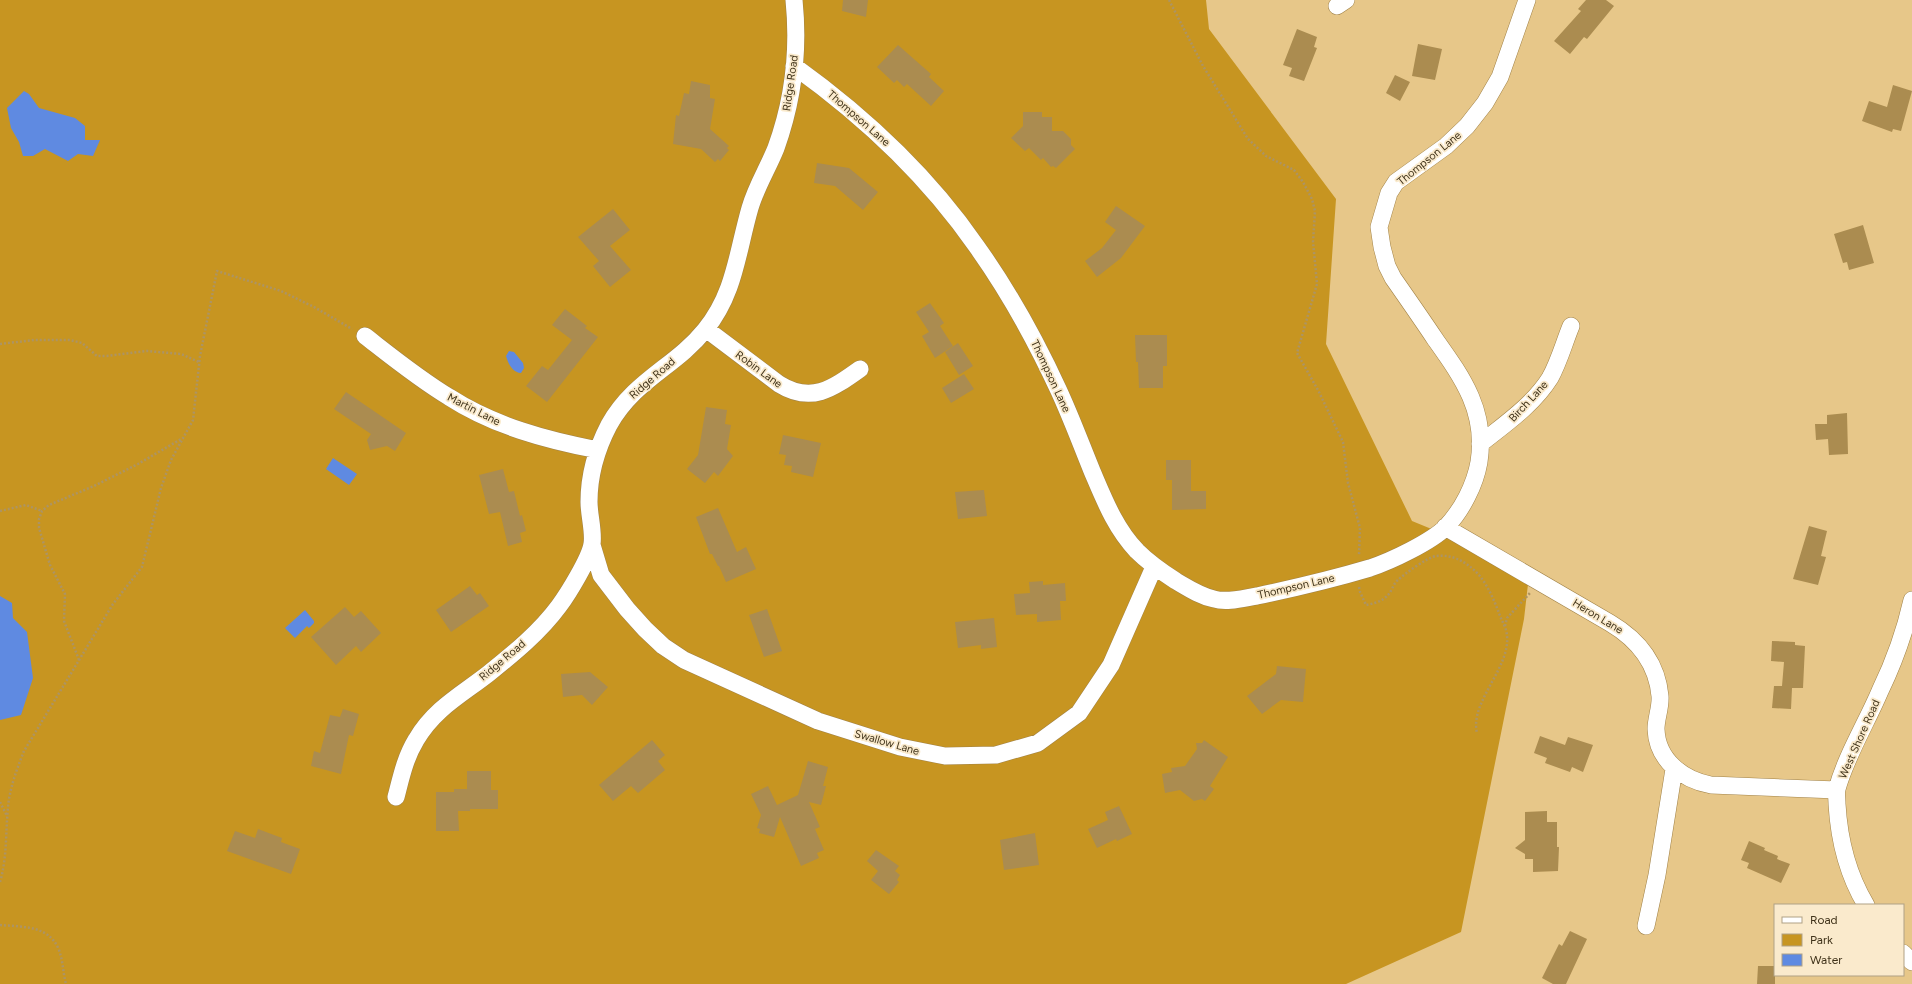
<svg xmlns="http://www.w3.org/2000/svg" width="1912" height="984" font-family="Figtree,sans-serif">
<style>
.green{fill:#c79521}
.water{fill:#5f8ae1}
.building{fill:#ab8c50}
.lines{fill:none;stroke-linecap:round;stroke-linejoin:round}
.minor-casing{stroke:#a18247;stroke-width:18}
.path{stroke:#ad9463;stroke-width:2.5;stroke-dasharray:2 2;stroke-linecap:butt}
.minor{stroke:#fff;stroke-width:17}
.labels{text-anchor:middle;stroke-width:3.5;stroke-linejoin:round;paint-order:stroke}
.street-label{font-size:11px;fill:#40331a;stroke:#faeacc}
</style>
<rect width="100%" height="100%" fill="#e7c789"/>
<path class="green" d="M 0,0 L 1206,0 L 1209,29 L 1336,199 L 1326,344 L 1412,521 L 1490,553 L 1528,584 L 1524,619 L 1461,932 L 1346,984 L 0,984 Z"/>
<path class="water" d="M 24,91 L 29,94 L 39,108 L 75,118 L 85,126 L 85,140 L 100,140 L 93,156 L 78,154 L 68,161 L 45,149 L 33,156 L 23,156 L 19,142 L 11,128 L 7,108 Z
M 509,351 L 514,352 L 523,363 L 524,368 L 521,373 C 512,372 508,363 506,356 Z
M 333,458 L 357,474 L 349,485 L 326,469 Z
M 0,596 L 12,603 L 13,618 L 27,632 L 33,678 L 21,715 L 0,720 Z
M 305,610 L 314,621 L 314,623 L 309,628 L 307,626 L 295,638 L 285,628 Z"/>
<path class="building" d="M 843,0 L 868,0 L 866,17 L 842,11 Z
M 1586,0 L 1606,0 L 1614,6 L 1587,39 L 1584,37 L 1570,54 L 1554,41 L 1581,11 L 1578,9 Z
M 1297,29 L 1317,37 L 1314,47 L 1317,48 L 1304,81 L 1289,76 L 1292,68 L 1283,65 Z
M 1418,44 L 1442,49 L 1435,80 L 1412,76 Z
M 898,45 L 931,74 L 929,77 L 944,91 L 931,106 L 907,84 L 904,87 L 897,80 L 894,83 L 877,67 Z
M 1395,75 L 1410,82 L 1400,101 L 1386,93 Z
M 691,81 L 710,85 L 710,98 L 715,99 L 710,129 L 729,146 L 727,148 L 729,150 L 720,161 L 718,159 L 715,162 L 701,149 L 673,144 L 676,115 L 679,116 L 684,93 L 689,94 Z
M 1893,85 L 1912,91 L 1901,131 L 1893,129 L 1892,132 L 1862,121 L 1869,101 L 1887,107 Z
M 1023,112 L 1042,112 L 1042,117 L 1052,117 L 1052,131 L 1063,131 L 1071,139 L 1071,145 L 1075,149 L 1056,168 L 1053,166 L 1051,167 L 1043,158 L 1041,160 L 1029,148 L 1025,151 L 1011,138 L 1023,126 Z
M 817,163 L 849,168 L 878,192 L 863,210 L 835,186 L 814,183 Z
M 1116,206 L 1145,226 L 1121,258 L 1097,277 L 1085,261 L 1102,248 L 1116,230 L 1105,222 Z
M 613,209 L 630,230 L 610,246 L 631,270 L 610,287 L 593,266 L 599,261 L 578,237 Z
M 1863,225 L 1874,263 L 1849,270 L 1847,262 L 1843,263 L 1834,234 Z
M 930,303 L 944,323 L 940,326 L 953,346 L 935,358 L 922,336 L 929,332 L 916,312 Z
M 565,309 L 587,326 L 585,328 L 598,337 L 547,402 L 526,386 L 542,366 L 548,370 L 572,340 L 552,325 Z
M 1135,335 L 1167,335 L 1167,366 L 1163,366 L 1163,388 L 1139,388 L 1138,362 L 1136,362 Z
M 958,343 L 973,366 L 959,375 L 945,352 Z
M 964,374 L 974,389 L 951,403 L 942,388 Z
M 346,392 L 406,433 L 395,451 L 387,446 L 370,450 L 367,440 L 371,434 L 334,409 Z
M 706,407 L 727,410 L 725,424 L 731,425 L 727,449 L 733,456 L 718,476 L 714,472 L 705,483 L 687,469 L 698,455 Z
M 1847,413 L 1848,454 L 1829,455 L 1828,439 L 1816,440 L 1815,424 L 1827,424 L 1827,415 Z
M 783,435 L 821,443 L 813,477 L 791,472 L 792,466 L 784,465 L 786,455 L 779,454 Z
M 1166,460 L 1191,460 L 1191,491 L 1206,491 L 1206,509 L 1172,510 L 1172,480 L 1166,480 Z
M 503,469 L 509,492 L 514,491 L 520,516 L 522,515 L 526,531 L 520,533 L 522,542 L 508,546 L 500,512 L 489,514 L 479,475 Z
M 984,490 L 987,516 L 958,519 L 955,492 Z
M 718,508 L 737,552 L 746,547 L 756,569 L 726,582 L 719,566 L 718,566 L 712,554 L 710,554 L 696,517 Z
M 1809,526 L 1827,531 L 1821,556 L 1826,557 L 1818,585 L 1793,579 Z
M 1043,581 L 1043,585 L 1065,583 L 1066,601 L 1060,601 L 1061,620 L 1037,622 L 1037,614 L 1016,615 L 1014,594 L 1030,593 L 1029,582 Z
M 470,586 L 477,595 L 480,593 L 489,606 L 451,632 L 436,610 Z
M 345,607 L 354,617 L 361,611 L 381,633 L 361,652 L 356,646 L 336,665 L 311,637 Z
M 767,609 L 782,651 L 764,657 L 749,615 Z
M 994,618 L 997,647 L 981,649 L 981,645 L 958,648 L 955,622 Z
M 1772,641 L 1795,642 L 1795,645 L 1805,646 L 1803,688 L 1792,688 L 1791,709 L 1772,708 L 1774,686 L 1782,686 L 1784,662 L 1771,661 Z
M 1277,666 L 1306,669 L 1303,702 L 1281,700 L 1262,714 L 1247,696 L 1276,674 Z
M 590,672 L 608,687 L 592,705 L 582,695 L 563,697 L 561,674 Z
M 343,709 L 359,714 L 353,736 L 349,735 L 341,774 L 311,766 L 314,751 L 320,753 L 330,715 L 340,717 Z
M 1540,736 L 1565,745 L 1568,737 L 1593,745 L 1583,772 L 1572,767 L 1570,772 L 1545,763 L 1547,758 L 1534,753 Z
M 652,740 L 665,755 L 658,761 L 665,770 L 638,793 L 631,786 L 613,801 L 599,785 Z
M 1204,740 L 1228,757 L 1210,786 L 1214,789 L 1205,801 L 1202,799 L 1194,801 L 1180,790 L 1165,793 L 1162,774 L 1172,772 L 1171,768 L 1185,766 L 1197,749 L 1196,743 L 1202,743 Z
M 808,761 L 828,767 L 823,786 L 826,786 L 821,805 L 809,802 L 820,827 L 815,829 L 824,850 L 817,853 L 819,858 L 801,866 L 780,817 L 774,837 L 759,833 L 760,829 L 757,828 L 761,815 L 751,794 L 768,786 L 777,805 L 798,795 Z
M 467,771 L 491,771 L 491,790 L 498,790 L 498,809 L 470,809 L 470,811 L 458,811 L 459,831 L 436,831 L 436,792 L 454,792 L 454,789 L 467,789 Z
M 1119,806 L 1132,834 L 1117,841 L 1116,839 L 1097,848 L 1088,829 L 1108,820 L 1105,812 Z
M 1547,811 L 1547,822 L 1557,822 L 1557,847 L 1559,847 L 1558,871 L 1533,872 L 1533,859 L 1525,859 L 1525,854 L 1515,848 L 1525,840 L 1525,812 Z
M 258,829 L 282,838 L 281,842 L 300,849 L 291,874 L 227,851 L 235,831 L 255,838 Z
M 1035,833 L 1039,865 L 1004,870 L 1000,840 Z
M 1749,841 L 1765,848 L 1764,850 L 1778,856 L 1777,859 L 1790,864 L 1781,883 L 1747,868 L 1749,863 L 1741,860 Z
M 876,850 L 899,866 L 895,871 L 900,875 L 897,880 L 899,882 L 889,894 L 871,880 L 878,871 L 867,861 Z
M 1570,931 L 1587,939 L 1566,984 L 1553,984 L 1542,978 L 1559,944 L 1562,946 Z
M 1758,966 L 1775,966 L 1775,984 L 1757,984 Z"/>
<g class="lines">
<g class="minor-casing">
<path id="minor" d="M 1337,6 L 1346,0
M 794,66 C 865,117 928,176 977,247 C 1009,292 1036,341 1059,391 C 1071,417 1081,444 1092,471 C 1104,499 1115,528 1137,551 C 1149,563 1162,572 1176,581 C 1188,588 1200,596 1214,599 C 1227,603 1244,598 1257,596 C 1295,588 1333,579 1370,568 C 1391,561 1431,542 1446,527 C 1462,510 1475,485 1479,462 C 1487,411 1462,377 1435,339 C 1421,318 1407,298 1393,278 L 1387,266 L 1382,247 L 1379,227 L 1389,193 L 1396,182 L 1446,146 L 1467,126 L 1485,103 L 1500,77 L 1527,0
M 706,329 L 779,384 C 811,404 832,389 860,369
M 365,336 C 392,357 419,379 449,397 C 494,426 546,440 598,450
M 1480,444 C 1505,424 1533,405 1550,378 C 1559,362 1564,343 1571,326
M 1445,527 L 1610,623 C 1637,639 1657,663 1660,696 C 1661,707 1656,718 1656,729 C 1657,760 1683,780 1711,785 L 1837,790
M 592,545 L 601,575 L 627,609 L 645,629 L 663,646 L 684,660 L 818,721 L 900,747 L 945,756 L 996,755 L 1038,743 L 1079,713 L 1111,665 L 1154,567
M 396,797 C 401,778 405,758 416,740 C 434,709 461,695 488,674 C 513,654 540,632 559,606 C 568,594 590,558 592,544 C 594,532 589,515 589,502 C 589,476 597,448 609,425 C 634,380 675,367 705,330 C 735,293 737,253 750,208 C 756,187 768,168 776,148 C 793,101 799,49 794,0
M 1866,905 C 1848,875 1839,839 1837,804 C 1837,799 1836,793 1837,789 C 1846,756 1867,722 1880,691 C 1894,662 1905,631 1912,600
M 1646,926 L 1657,875 L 1674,769
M 1903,953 L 1912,962"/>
</g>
<path class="path" d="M 1169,0 L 1203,66 L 1248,139 L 1266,156 L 1294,170 L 1303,182 L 1312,199 L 1315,211 L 1313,242 L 1317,284 L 1297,353 L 1318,390 L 1343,442 L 1348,483 L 1360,528 L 1359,556
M 0,344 L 34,340 L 70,340 L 82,343 L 97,356 L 107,356 L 147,351 L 181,354 L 199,362
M 0,511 L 26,505 L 42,511
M 1359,587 L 1360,592 L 1366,605 C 1373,604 1383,601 1388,595 C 1392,591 1393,584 1398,580 C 1404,574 1428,557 1436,556 C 1454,554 1468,563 1479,575 C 1488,586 1494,600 1499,613 C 1501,619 1504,624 1506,630 C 1515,665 1469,700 1477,733
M 1505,626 L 1507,618 L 1530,593
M 79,660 L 64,621 L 65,594 L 50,565 L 39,528 L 39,519 L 42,511 L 49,505 L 94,486 L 138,464 L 183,438
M 0,802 L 7,816
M 0,882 C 8,855 5,827 9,799 C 12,782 18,766 24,751 L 113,604 L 142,567 L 161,488 L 171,460 L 193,420 L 200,356 L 217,271 L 281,291 L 314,307 L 352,329
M 0,925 C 23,927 49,925 59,950 C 63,961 63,973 66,984"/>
<use href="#minor" class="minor"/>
</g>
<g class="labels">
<g class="street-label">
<text transform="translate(790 83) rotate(-82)" y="4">Ridge Road</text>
<text transform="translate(859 118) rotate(41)" y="4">Thompson Lane</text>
<text transform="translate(1429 158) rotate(-39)" y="4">Thompson Lane</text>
<text transform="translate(759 369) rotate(36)" y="4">Robin Lane</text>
<text transform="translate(1051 376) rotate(65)" y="4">Thompson Lane</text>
<text transform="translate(652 378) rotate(-41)" y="4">Ridge Road</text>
<text transform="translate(1528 401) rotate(-47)" y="4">Birch Lane</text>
<text transform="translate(474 409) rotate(27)" y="4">Martin Lane</text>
<text transform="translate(1296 586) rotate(-13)" y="4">Thompson Lane</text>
<text transform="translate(1598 616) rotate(31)" y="4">Heron Lane</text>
<text transform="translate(502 660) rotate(-40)" y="4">Ridge Road</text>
<text transform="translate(1859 739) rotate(-66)" y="4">West Shore Road</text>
<text transform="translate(887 742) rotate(16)" y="4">Swallow Lane</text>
</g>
</g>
<rect x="1774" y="904" width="130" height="72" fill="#faeacc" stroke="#b0a185"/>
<rect x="1782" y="917" width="20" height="6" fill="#ffffff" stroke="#b0a185"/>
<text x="1810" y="924" font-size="12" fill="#40331a">Road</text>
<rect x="1782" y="934" width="20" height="12" fill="#c79521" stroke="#b0a185"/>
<text x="1810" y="944" font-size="12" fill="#40331a">Park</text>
<rect x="1782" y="954" width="20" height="12" fill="#5f8ae1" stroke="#b0a185"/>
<text x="1810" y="964" font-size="12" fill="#40331a">Water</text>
</svg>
